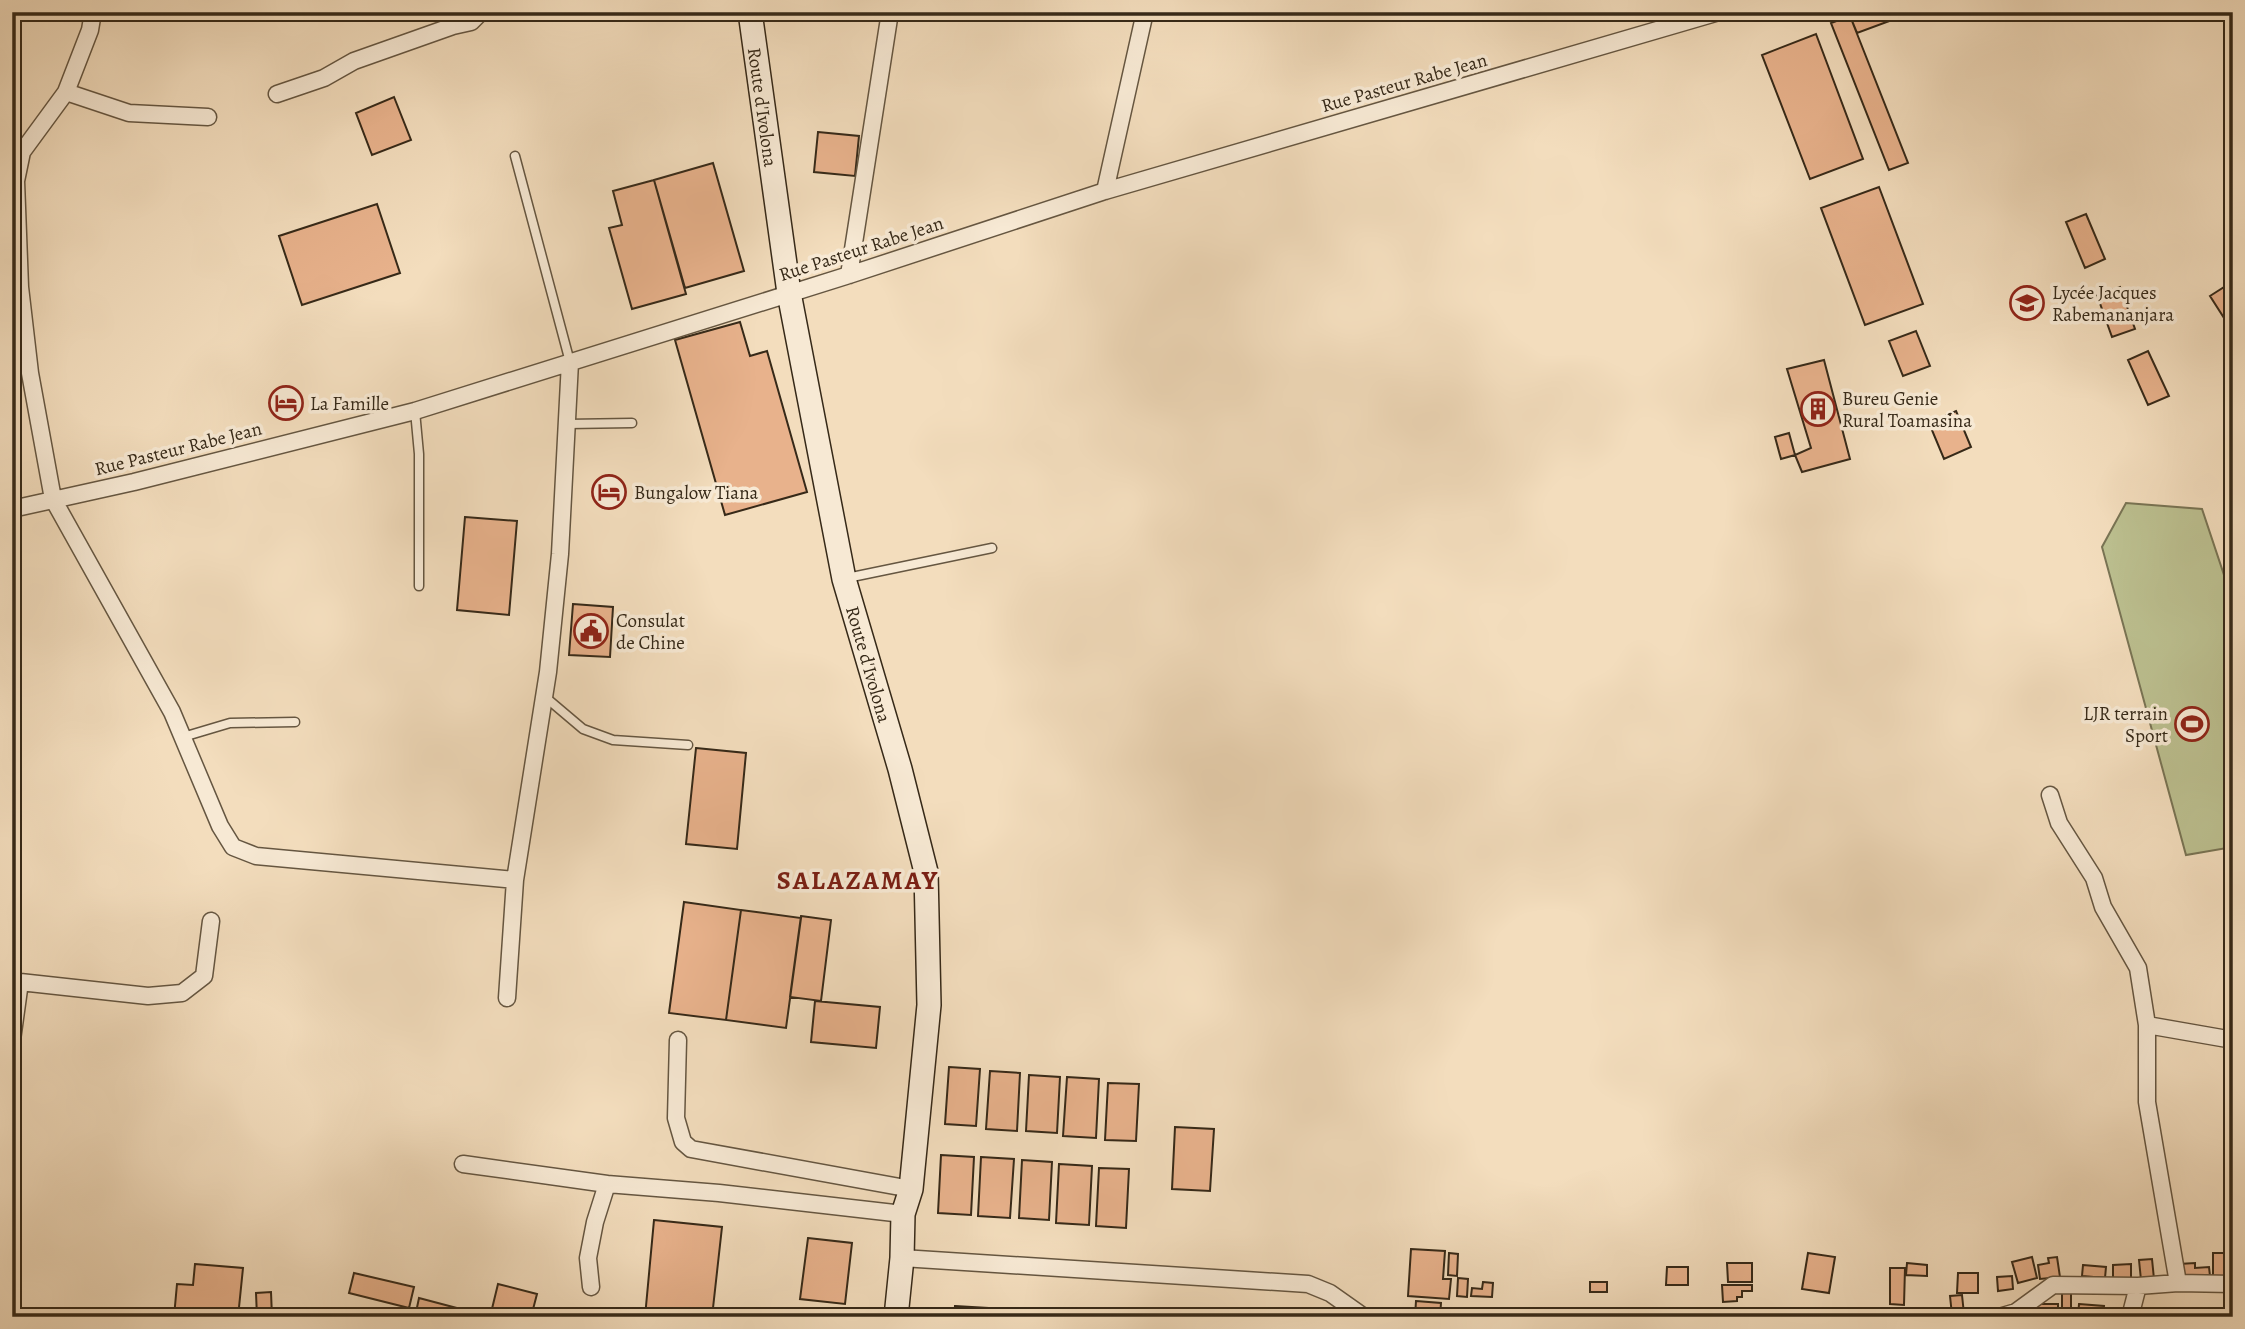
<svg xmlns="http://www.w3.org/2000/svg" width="2245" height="1329" font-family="Alegreya,serif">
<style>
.green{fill:#bcc090;stroke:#797454;stroke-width:2}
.building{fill:#e8b28c;stroke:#362918;stroke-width:2}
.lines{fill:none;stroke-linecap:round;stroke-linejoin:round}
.service-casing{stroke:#655641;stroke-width:11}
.minor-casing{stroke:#655641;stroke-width:19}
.secondary-casing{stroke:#362918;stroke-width:26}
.service{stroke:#f7e9d4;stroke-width:8}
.minor{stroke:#f7e9d4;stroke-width:16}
.secondary{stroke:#f7e9d4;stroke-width:23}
.labels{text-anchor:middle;stroke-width:7;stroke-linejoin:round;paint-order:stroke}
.street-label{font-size:19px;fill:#362918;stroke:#f7e9d4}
.poi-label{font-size:19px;fill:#362918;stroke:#f7e9d4;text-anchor:start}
.district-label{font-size:26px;font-weight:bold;letter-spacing:2px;fill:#7a1f14;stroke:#f7e9d4}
</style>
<rect width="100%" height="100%" fill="#f3ddbd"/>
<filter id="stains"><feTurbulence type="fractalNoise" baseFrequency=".00286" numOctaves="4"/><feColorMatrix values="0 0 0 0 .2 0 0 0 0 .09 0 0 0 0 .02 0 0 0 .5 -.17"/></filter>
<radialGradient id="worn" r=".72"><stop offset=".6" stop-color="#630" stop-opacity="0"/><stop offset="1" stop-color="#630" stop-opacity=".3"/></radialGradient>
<path class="green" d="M 2126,503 L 2202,509 L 2233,602 L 2233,847 L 2186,855 L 2102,547 Z"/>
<path class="building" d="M 1859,12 L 1911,12 L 1911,13 L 1857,33 L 1850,16 Z
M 1850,16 L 1908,163 L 1889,170 L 1831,23 Z
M 1816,34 L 1863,159 L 1810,179 L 1762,55 Z
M 394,97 L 411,140 L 372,155 L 356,113 Z
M 818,132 L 859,136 L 855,176 L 814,172 Z
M 713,163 L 744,271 L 685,288 L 654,180 Z
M 654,180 L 686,294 L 632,309 L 609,228 L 622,225 L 613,191 Z
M 1879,187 L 1923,304 L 1865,325 L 1821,208 Z
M 377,204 L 400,273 L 302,305 L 279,236 Z
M 2086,214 L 2105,259 L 2085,268 L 2066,222 Z
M 2232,282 L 2233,282 L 2233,332 L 2210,296 Z
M 2120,287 L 2135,329 L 2112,337 L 2097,295 Z
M 740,322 L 750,356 L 767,351 L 807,492 L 725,515 L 675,340 Z
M 1916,331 L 1930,366 L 1903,376 L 1889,341 Z
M 2148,351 L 2169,396 L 2148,405 L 2128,360 Z
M 1824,360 L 1850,459 L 1802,472 L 1795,455 L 1811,448 L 1787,369 Z
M 1956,411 L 1971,447 L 1944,459 L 1929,423 Z
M 1789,433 L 1795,455 L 1781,459 L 1775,437 Z
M 465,517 L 517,521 L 509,615 L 457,610 Z
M 573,604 L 613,607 L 610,657 L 569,655 Z
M 696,748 L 746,753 L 737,849 L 686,844 Z
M 684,902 L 741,910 L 726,1020 L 669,1013 Z
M 741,910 L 801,918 L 786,1028 L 726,1020 Z
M 801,916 L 831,920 L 821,1001 L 790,997 Z
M 815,1001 L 880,1007 L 876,1048 L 811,1042 Z
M 949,1067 L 980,1069 L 976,1126 L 945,1124 Z
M 990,1071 L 1020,1073 L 1017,1131 L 986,1129 Z
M 1029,1075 L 1060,1077 L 1057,1133 L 1026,1131 Z
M 1067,1077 L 1099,1079 L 1096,1138 L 1063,1136 Z
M 1108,1083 L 1139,1084 L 1136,1141 L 1105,1140 Z
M 1175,1127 L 1214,1129 L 1210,1191 L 1172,1189 Z
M 941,1155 L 974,1157 L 971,1215 L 938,1213 Z
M 981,1157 L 1014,1159 L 1010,1218 L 978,1216 Z
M 1022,1160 L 1052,1162 L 1049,1220 L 1019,1218 Z
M 1059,1164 L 1092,1166 L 1089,1225 L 1056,1223 Z
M 1099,1168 L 1129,1169 L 1126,1228 L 1096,1226 Z
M 654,1220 L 722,1227 L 712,1317 L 645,1317 Z
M 808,1238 L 852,1243 L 845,1304 L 800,1299 Z
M 1411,1249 L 1445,1251 L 1443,1279 L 1451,1279 L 1449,1299 L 1408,1296 Z
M 1449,1253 L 1458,1254 L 1457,1276 L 1448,1275 Z
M 1808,1253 L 1835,1257 L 1829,1293 L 1802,1289 Z
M 2213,1253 L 2226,1253 L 2227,1277 L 2213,1277 Z
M 2032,1257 L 2037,1278 L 2018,1283 L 2012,1262 Z
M 2057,1257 L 2060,1277 L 2040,1279 L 2038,1265 L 2049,1263 L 2048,1258 Z
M 2152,1259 L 2154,1279 L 2141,1280 L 2139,1260 Z
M 1727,1263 L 1752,1263 L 1752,1282 L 1728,1282 Z
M 1907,1263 L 1927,1265 L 1927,1276 L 1906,1275 Z
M 2195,1263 L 2195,1268 L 2209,1267 L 2210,1276 L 2180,1279 L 2179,1264 Z
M 195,1264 L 243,1268 L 238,1317 L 174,1317 L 177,1284 L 193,1285 Z
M 2131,1264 L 2131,1279 L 2113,1279 L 2113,1265 Z
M 2083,1265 L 2106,1267 L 2105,1278 L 2082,1276 Z
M 1667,1267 L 1688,1267 L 1688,1285 L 1666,1285 Z
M 1890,1268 L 1905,1268 L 1904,1305 L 1890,1304 Z
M 354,1273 L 414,1287 L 409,1308 L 349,1293 Z
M 1958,1273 L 1978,1273 L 1978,1293 L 1957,1293 Z
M 2012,1276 L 2013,1289 L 1998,1291 L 1997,1277 Z
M 1458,1278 L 1468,1279 L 1467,1297 L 1457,1296 Z
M 1483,1282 L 1493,1283 L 1492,1297 L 1471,1296 L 1472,1288 L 1482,1289 Z
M 1590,1282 L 1607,1282 L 1607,1292 L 1590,1292 Z
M 498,1284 L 537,1294 L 531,1317 L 490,1317 Z
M 1722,1285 L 1752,1285 L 1752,1291 L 1742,1291 L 1742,1297 L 1737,1297 L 1737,1301 L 1723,1302 Z
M 2062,1288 L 2071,1288 L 2071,1311 L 2062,1311 Z
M 271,1292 L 272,1317 L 257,1317 L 256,1293 Z
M 1962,1295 L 1964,1314 L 1952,1315 L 1950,1296 Z
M 419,1298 L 472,1312 L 471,1317 L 415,1317 Z
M 1416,1301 L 1441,1303 L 1440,1317 L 1415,1317 Z
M 2028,1304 L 2058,1304 L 2058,1317 L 2028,1317 Z
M 2079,1304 L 2104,1306 L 2103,1317 L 2078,1317 Z
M 955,1306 L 988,1308 L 988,1317 L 954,1317 Z
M 992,1309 L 1026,1312 L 1026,1317 L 991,1317 Z"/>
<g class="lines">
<g class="service-casing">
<path id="service" d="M 515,156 L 570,362
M 415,411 L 419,454 L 419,586
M 567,424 L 632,423
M 847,578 L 992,548
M 544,696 L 583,729 L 613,740 L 688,745
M 183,737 L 230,723 L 295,722"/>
</g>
<g class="minor-casing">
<path id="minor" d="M 93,12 L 90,30 L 66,92 L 22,152 L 16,181 L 20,287 L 30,373 L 53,499 L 172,712 L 220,826 L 233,847 L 256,856 L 515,880
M 66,92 L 129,113 L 208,117
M 277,94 L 324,78 L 354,61 L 453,26 L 471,22 L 481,12
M 1105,191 L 1145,12
M 849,275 L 890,12
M 12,509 L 134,482 L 415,411 L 849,275 L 1105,191 L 1719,12
M 2050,795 L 2059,823 L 2094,878 L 2103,907 L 2138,968 L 2147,1025 L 2147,1102 L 2178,1283
M 12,981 L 20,982 L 12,1040
M 20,982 L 148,996 L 182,993 L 204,976 L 211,921
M 507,998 L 515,880 L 548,672 L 560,554 L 570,362
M 2147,1025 L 2233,1040
M 678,1040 L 676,1118 L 683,1142 L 691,1149 L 911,1189
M 463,1164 L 607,1184
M 902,1258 L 1308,1284 L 1330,1293 L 1364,1317
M 591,1287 L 588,1258 L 595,1222 L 607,1184 L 719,1193 L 903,1214
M 1999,1317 L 2016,1312 L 2053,1285 L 2138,1286
M 2130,1317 L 2138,1286 L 2178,1283 L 2233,1284"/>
</g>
<g class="secondary-casing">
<path id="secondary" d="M 750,12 L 789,293 L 844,579 L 900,769 L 926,872 L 929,1005 L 911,1189 L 903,1214 L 902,1258 L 896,1317"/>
</g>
<use href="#service" class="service"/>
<use href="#minor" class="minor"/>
<use href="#secondary" class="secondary"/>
</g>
<defs>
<g id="school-ring" transform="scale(1.75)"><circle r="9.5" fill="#f7e9d4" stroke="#8f2418" stroke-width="1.5"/><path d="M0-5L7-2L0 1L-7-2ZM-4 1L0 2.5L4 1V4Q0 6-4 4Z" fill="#8f2418"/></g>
<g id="hotel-ring" transform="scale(1.75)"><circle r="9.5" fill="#f7e9d4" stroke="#8f2418" stroke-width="1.5"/><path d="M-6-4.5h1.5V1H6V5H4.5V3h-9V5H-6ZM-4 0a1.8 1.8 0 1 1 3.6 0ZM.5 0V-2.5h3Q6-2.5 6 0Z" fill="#8f2418"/></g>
<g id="building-ring" transform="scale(1.75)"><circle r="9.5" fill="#f7e9d4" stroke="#8f2418" stroke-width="1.5"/><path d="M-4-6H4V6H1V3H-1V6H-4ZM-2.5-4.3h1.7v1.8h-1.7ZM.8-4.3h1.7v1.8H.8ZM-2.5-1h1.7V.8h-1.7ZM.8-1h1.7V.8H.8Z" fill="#8f2418"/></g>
<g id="civic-ring" transform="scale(1.75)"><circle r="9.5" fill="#f7e9d4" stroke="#8f2418" stroke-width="1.5"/><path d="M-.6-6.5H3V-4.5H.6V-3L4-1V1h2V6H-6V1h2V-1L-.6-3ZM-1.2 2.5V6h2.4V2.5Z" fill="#8f2418"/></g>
<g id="stadium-ring" transform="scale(1.75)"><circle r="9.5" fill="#f7e9d4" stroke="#8f2418" stroke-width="1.5"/><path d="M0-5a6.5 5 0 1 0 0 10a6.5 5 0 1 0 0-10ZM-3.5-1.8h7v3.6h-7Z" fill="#8f2418"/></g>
</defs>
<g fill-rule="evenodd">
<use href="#school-ring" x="2027" y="303"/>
<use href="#hotel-ring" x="286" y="403"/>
<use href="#building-ring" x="1818" y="409"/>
<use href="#hotel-ring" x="609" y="492"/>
<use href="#civic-ring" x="591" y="631"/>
<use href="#stadium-ring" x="2192" y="724"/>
</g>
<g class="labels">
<g class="street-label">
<text transform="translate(1404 82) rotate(-16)" y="7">Rue Pasteur Rabe Jean</text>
<text transform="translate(763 107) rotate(82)" y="7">Route d'Ivolona</text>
<text transform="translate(861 248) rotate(-18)" y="7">Rue Pasteur Rabe Jean</text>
<text transform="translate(178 448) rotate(-14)" y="7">Rue Pasteur Rabe Jean</text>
<text transform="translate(869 664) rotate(74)" y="7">Route d'Ivolona</text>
</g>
<g class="poi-label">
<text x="2052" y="299">Lycée Jacques<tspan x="2052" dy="22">Rabemananjara</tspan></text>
<text x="1842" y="405">Bureu Genie<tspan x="1842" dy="22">Rural Toamasina</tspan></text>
<text x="310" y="410">La Famille</text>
<text x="634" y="499">Bungalow Tiana</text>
<text x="616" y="627">Consulat<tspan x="616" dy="22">de Chine</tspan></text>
<text x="2168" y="720" text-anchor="end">LJR terrain<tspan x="2168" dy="22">Sport</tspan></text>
</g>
<g class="district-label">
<text x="858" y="889">SALAZAMAY</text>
</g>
</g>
<rect width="2245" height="1329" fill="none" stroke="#f3ddbd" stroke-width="42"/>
<rect x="14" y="14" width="2217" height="1301" fill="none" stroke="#362918" stroke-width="3.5"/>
<rect x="21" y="21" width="2203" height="1287" fill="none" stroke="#362918" stroke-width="2"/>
<rect width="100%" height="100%" filter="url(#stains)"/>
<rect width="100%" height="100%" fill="url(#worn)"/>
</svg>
